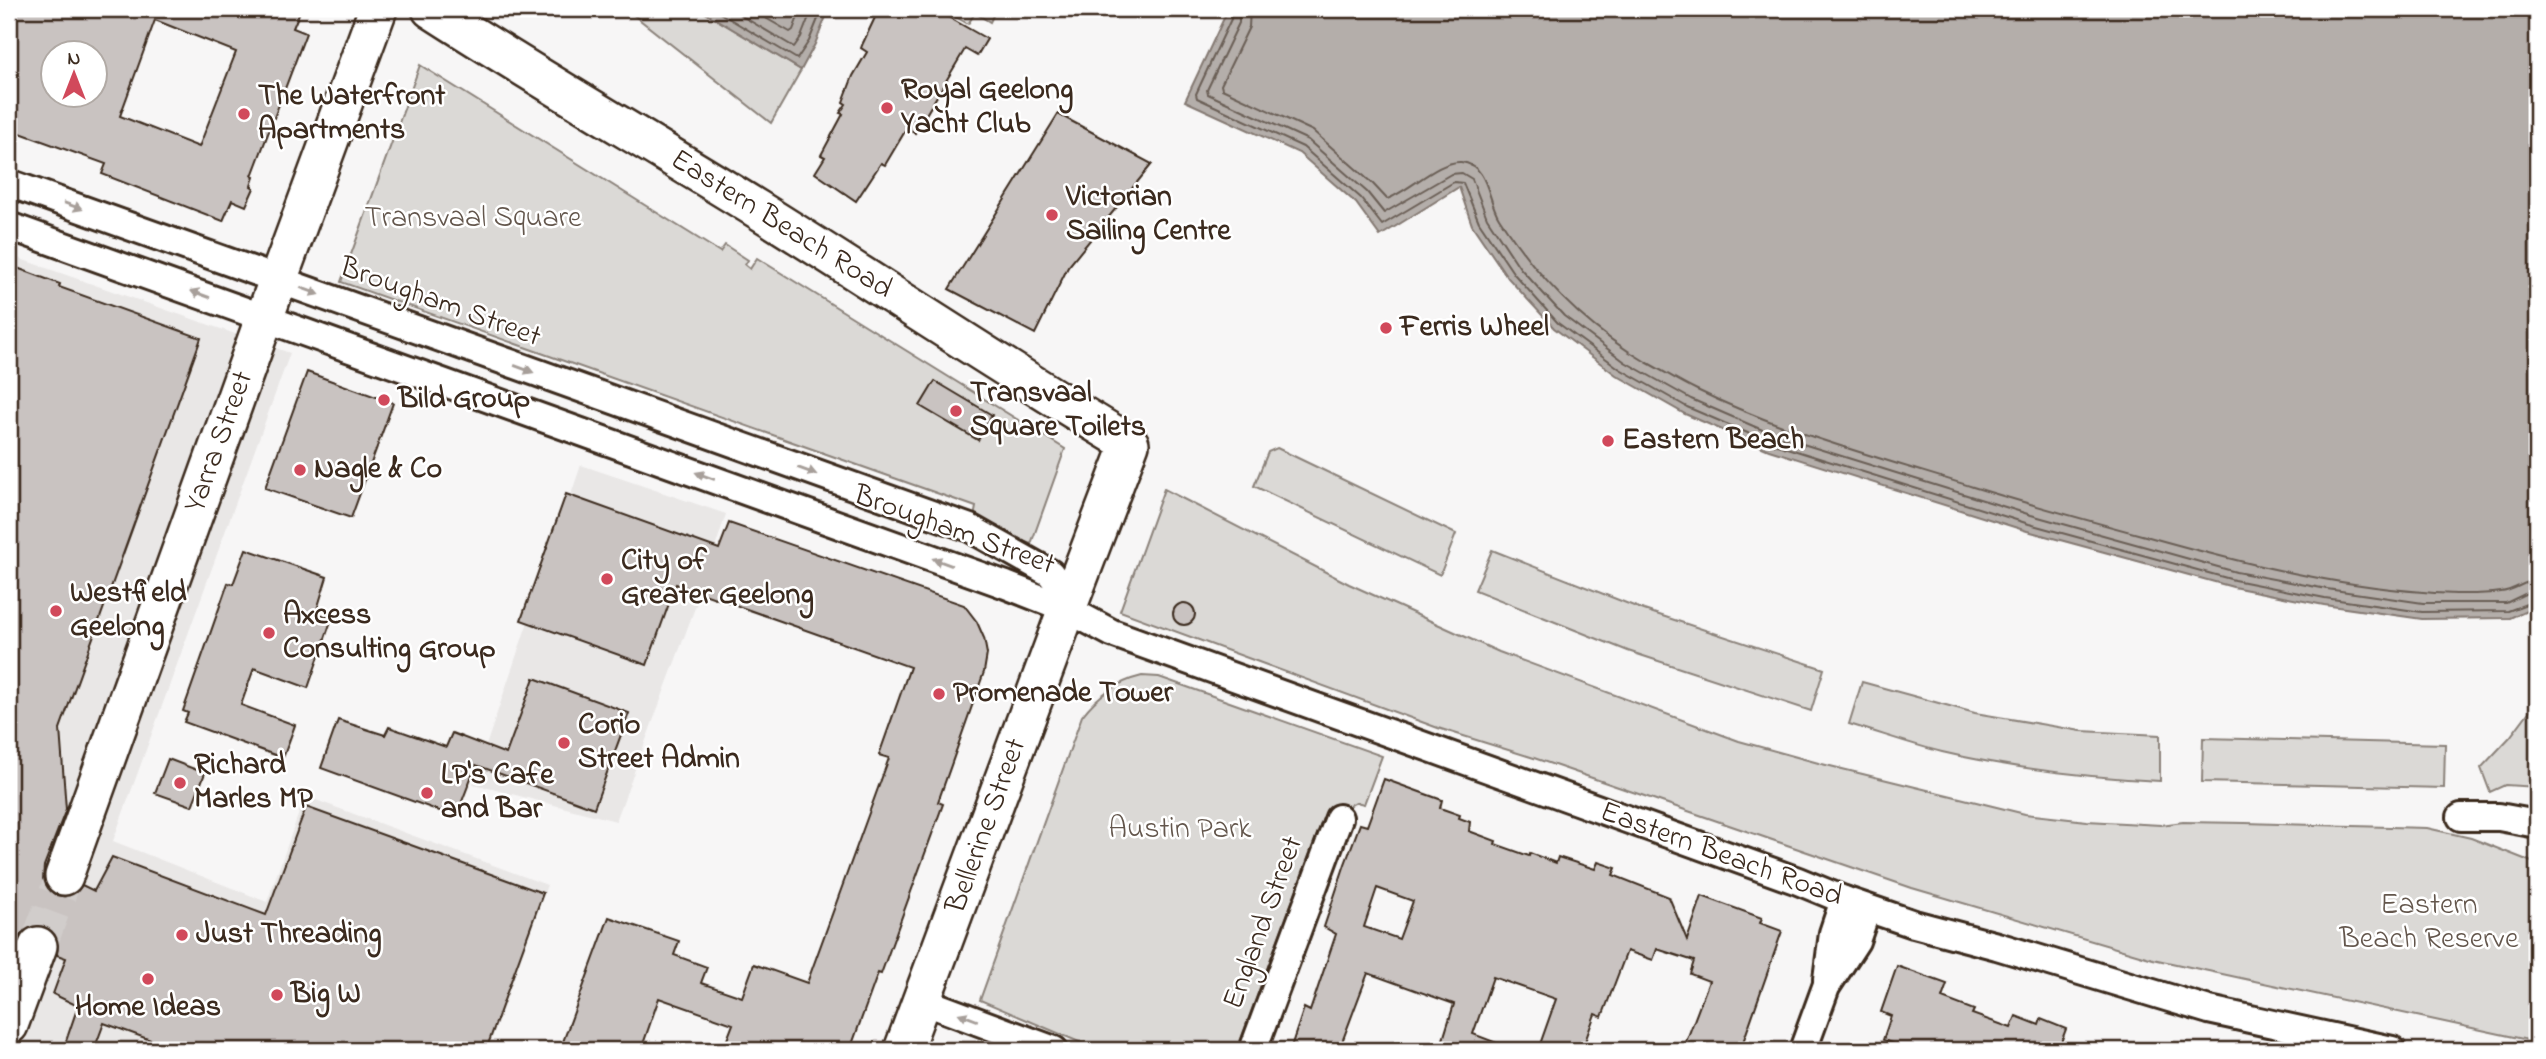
<svg xmlns="http://www.w3.org/2000/svg" width="2546" height="1059" viewBox="0 0 2546 1059" font-family="'Indie Flower',sans-serif">
  <style>
    .built { fill: #e9e7e6 }
    .green { fill: #dbd9d6; stroke: #8b827a; stroke-width: 2 }
    .water { fill: #b4aeaa; stroke: #847972; stroke-width: 2 }
    .lines { fill: none; stroke-linecap: round; stroke-linejoin: round }
    .shore { stroke: #6b5f56; stroke-width: 2 }
    .building { fill: #c9c3c1; stroke: #3b2a1e; stroke-width: 2; fill-rule: evenodd }
    .secondary-tunnel { stroke: #d1cdcb; stroke-width: 37; stroke-dasharray: 37 18; stroke-linecap: butt }
    .street-casing { stroke: #3b2a1e; stroke-width: 32 }
    .secondary-casing { stroke: #3b2a1e; stroke-width: 42 }
    .street { stroke: #fff; stroke-width: 26 }
    .secondary { stroke: #fff; stroke-width: 37 }
    .oneway { fill: #a79f9a }
    .poi-dot { fill: #d1495b; stroke: #fff; stroke-width: 2.5 }
    .labels { text-anchor: middle; dominant-baseline: central; stroke-width: 5; stroke-linejoin: round; paint-order: stroke }
    .poi-label { font-size: 30px; font-weight: bold; fill: #3b2a1e; stroke: #fff; text-anchor: start }
    .park-label { font-size: 30px; fill: #63564c; stroke: #fff }
    .street-label { font-size: 30px; fill: #3b2a1e; stroke: #fff }
  </style>
  <rect width="100%" height="100%" fill="#f7f6f6"/>
  <filter id="ink" filterUnits="userSpaceOnUse"><feTurbulence type="fractalNoise" baseFrequency=".0143" numOctaves="2"/><feDisplacementMap in="SourceGraphic" scale="14" xChannelSelector="R" yChannelSelector="G"/><feConvolveMatrix kernelMatrix="1 2 1 2 8 2 1 2 1" color-interpolation-filters="sRGB"/></filter>
  <g filter="url(#ink)">
    <g class="built">
      <polygon points="9,255 290,353 113,841 267,902 305,796 547,885 488,1050 9,1050"/>
      <polygon points="581,465 726,514 699,597 616,821 473,784"/>
    </g>
    <g class="green">
      <polygon points="626,9 699,9 801,70 771,123"/>
      <polygon points="942,9 996,9 990,22 975,13 968,24"/>
      <polygon points="420,65 720,252 725,245 748,260 745,265 750,269 757,258 1065,449 1031,544 973,523 976,507 341,282"/>
      <polygon points="1277,448 1456,534 1440,575 1254,486 1268,452"/>
      <polygon points="1164,489 1349,584 1499,652 1739,741 1822,764 2025,814 2087,821 2161,825 2183,822 2245,823 2427,828 2471,838 2537,864 2537,1042 2153,959 1912,888 1534,758 1438,728 1120,611"/>
      <polygon points="1492,550 1644,610 1824,669 1811,711 1628,651 1475,590"/>
      <path d="M 1142,676 L 1159,677 L 1382,756 L 1364,804 L 1356,802 C 1344,808 1342,814 1326,813 L 1324,816 L 1237,1050 L 1098,1050 L 980,1000 L 1082,716 C 1097,696 1117,682 1142,676 Z"/>
      <path d="M 1862,682 L 1975,713 L 2081,731 L 2160,735 L 2160,781 C 2086,777 2013,769 1942,752 C 1910,744 1880,733 1849,724 Z"/>
      <polygon points="2537,701 2537,787 2505,785 2490,792 2481,768 2510,737"/>
      <polygon points="2203,738 2445,744 2444,788 2202,782"/>
    </g>
    <g class="water">
      <polygon points="699,9 829,9 815,44 801,70"/>
      <polygon points="1216,9 2537,9 2537,605 2510,618 2422,619 2324,605 2233,587 2027,531 1769,450 1685,414 1616,375 1554,328 1508,278 1472,225 1459,187 1380,236 1356,203 1299,153 1185,101 1225,16"/>
    </g>
    <g class="lines">
      <g class="shore">
        <polyline points="713,9 797,59 809,41 822,9"/>
        <polyline points="730,9 794,47 801,37 812,9"/>
        <polyline points="750,9 790,32 793,30 801,9"/>
        <polyline points="1227,9 1231,13 1231,19 1196,94 1197,98 1303,147 1361,198 1382,225 1454,182 1463,183 1479,222 1514,274 1558,323 1620,369 1687,407 1771,443 2029,524 2234,580 2325,598 2422,612 2508,611 2537,600"/>
        <polyline points="1239,9 1239,23 1207,90 1208,94 1308,140 1367,192 1384,213 1451,174 1462,173 1472,179 1487,218 1520,268 1564,316 1625,362 1691,399 1774,435 2031,515 2236,572 2327,589 2423,603 2506,603 2529,592 2537,591"/>
        <path d="M 1250,9 L 1249,27 L 1221,85 L 1222,89 L 1313,131 L 1373,184 L 1387,199 C 1408,192 1439,160 1461,162 C 1489,165 1487,199 1499,218 C 1537,277 1585,327 1646,362 C 1663,371 1680,382 1697,390 C 1785,433 1881,458 1973,487 C 2031,505 2090,521 2149,537 C 2238,562 2330,585 2423,592 C 2446,594 2478,595 2501,592 C 2514,591 2524,581 2537,580"/>
      </g>
    </g>
    <g class="building">
      <path d="M 20,9 L 301,9 L 293,28 L 306,33 L 252,176 L 254,177 L 251,186 L 254,188 L 246,206 L 232,200 L 223,221 L 102,174 L 106,164 L 9,129 L 9,40 ZM 155,20 L 236,52 L 199,147 L 120,116 ZM 52,52 L 94,52 L 94,94 L 52,94 Z"/>
      <polygon points="879,9 934,9 987,39 977,56 965,49 915,133 907,128 885,165 881,163 856,201 815,173 825,157 821,155 843,114 840,113 846,104 843,102 853,76 867,52 861,48 863,43"/>
      <polygon points="1058,114 1152,164 1068,267 1035,334 949,289"/>
      <polygon points="9,265 60,284 59,287 201,338 60,729 66,809 44,866 43,879 48,889 56,895 67,897 77,892 82,885 94,891 112,857 266,915 306,807 543,893 486,1050 178,1050 104,1023 94,1050 63,1050 78,1006 53,994 66,958 57,955 58,942 54,932 45,926 34,926 25,930 19,937 9,932"/>
      <polygon points="307,372 393,403 351,518 265,488"/>
      <polygon points="935,381 992,415 978,440 920,406"/>
      <polygon points="566,494 719,549 729,523 964,605 977,622 984,638 987,654 984,672 938,802 943,804 881,974 878,973 850,1050 723,1050 733,1024 659,998 641,1050 560,1050 609,917 679,941 674,955 707,967 701,983 742,997 754,964 807,983 889,758 879,755 910,667 676,584 647,665 521,620"/>
      <polygon points="246,549 327,577 316,613 332,618 308,688 254,668 241,705 295,725 283,758 184,722 188,713 183,711 228,583 233,584"/>
      <circle cx="1184" cy="614" r="11"/>
      <polygon points="534,678 629,713 594,808 476,765 456,817 321,768 338,720 385,735 389,727 446,747 452,733 506,754"/>
      <polygon points="168,759 205,773 192,806 155,793"/>
      <path d="M 1384,779 L 1442,800 L 1440,808 L 1460,815 L 1459,818 L 1470,822 L 1469,831 L 1496,841 L 1495,844 L 1529,856 L 1530,853 L 1556,863 L 1558,857 L 1595,869 L 1598,862 L 1616,868 L 1613,875 L 1669,897 L 1687,940 L 1702,896 L 1762,918 L 1760,923 L 1782,931 L 1741,1048 L 1736,1047 L 1735,1050 L 1683,1050 L 1709,981 L 1690,974 L 1694,961 L 1657,949 L 1653,960 L 1627,951 L 1602,1017 L 1595,1014 L 1582,1050 L 1538,1050 L 1556,999 L 1493,977 L 1473,1034 L 1510,1048 L 1509,1050 L 1461,1050 L 1442,1043 L 1454,1004 L 1368,973 L 1339,1050 L 1290,1050 L 1304,1008 L 1310,1011 L 1336,934 L 1324,927 L 1345,864 L 1360,824 L 1367,826 ZM 1377,888 L 1413,901 L 1399,939 L 1364,927 Z"/>
      <polygon points="1897,966 1947,984 1942,998 1974,1010 1972,1014 2011,1028 2016,1016 2039,1025 2041,1019 2066,1029 2058,1050 1911,1050 1883,1040 1891,1016 1881,1012"/>
    </g>
    <g class="lines">
      <polyline class="secondary-tunnel" points="38,946 64,876"/>
      <defs>
        <g id="street">
          <polyline points="9,183 970,528 1050,573 1060,586 1067,609"/>
          <polyline points="9,226 1006,585 1067,609 1112,633 1798,881 1844,900 1914,924 1997,946 2209,1010 2392,1050"/>
          <polyline points="2461,817 2499,817 2537,824"/>
          <polyline points="1827,979 1833,933 1844,900"/>
          <polyline points="923,1001 1054,1050"/>
          <polyline points="1253,1050 1339,818"/>
          <polyline points="1803,1050 1826,987 1856,941 1867,909"/>
        </g>
        <g id="secondary">
          <path d="M 431,9 C 538,78 649,142 757,209 C 882,287 1004,369 1130,444 L 1067,609 L 903,1050"/>
          <polyline points="64,876 278,280 378,9"/>
          <polyline points="9,1025 38,946"/>
        </g>
      </defs>
      <use href="#street" class="street-casing"/>
      <use href="#secondary" class="secondary-casing"/>
      <use href="#street" class="street"/>
      <use href="#secondary" class="secondary"/>
    </g>
    <defs><path id="oneway-solid" d="M-6-.8H1V-3.2L6.5 0L1 3.2V.8H-6Z" transform="scale(1.75)"/></defs>
    <g class="oneway">
      <use href="#oneway-solid" transform="translate(73 206) rotate(20)"/>
      <use href="#oneway-solid" transform="translate(310 291) rotate(20)"/>
      <use href="#oneway-solid" transform="translate(200 294) rotate(-160)"/>
      <use href="#oneway-solid" transform="translate(524 369) rotate(20)"/>
      <use href="#oneway-solid" transform="translate(807 471) rotate(20)"/>
      <use href="#oneway-solid" transform="translate(705 476) rotate(-160)"/>
      <use href="#oneway-solid" transform="translate(942 562) rotate(-160)"/>
      <use href="#oneway-solid" transform="translate(968 1017) rotate(-159)"/>
    </g>
  </g>
  <g class="poi-dot">
    <circle cx="887" cy="108" r="7"/>
    <circle cx="244" cy="114" r="7"/>
    <circle cx="1052" cy="215" r="7"/>
    <circle cx="1386" cy="328" r="7"/>
    <circle cx="384" cy="400" r="7"/>
    <circle cx="956" cy="411" r="7"/>
    <circle cx="1608" cy="441" r="7"/>
    <circle cx="300" cy="470" r="7"/>
    <circle cx="607" cy="579" r="7"/>
    <circle cx="56" cy="611" r="7"/>
    <circle cx="269" cy="633" r="7"/>
    <circle cx="939" cy="694" r="7"/>
    <circle cx="564" cy="743" r="7"/>
    <circle cx="180" cy="783" r="7"/>
    <circle cx="427" cy="793" r="7"/>
    <circle cx="182" cy="935" r="7"/>
    <circle cx="148" cy="979" r="7"/>
    <circle cx="277" cy="995" r="7"/>
  </g>
  <g class="labels">
    <g class="poi-label">
      <text x="901" y="91">Royal Geelong<tspan x="901" dy="34">Yacht Club</tspan></text>
      <text x="258" y="97">The Waterfront<tspan x="258" dy="34">Apartments</tspan></text>
      <text x="1066" y="198">Victorian<tspan x="1066" dy="34">Sailing Centre</tspan></text>
      <text x="1400" y="328">Ferris Wheel</text>
      <text x="970" y="394">Transvaal<tspan x="970" dy="34">Square Toilets</tspan></text>
      <text x="398" y="400">Bild Group</text>
      <text x="1622" y="441">Eastern Beach</text>
      <text x="314" y="470">Nagle &amp; Co</text>
      <text x="621" y="562">City of<tspan x="621" dy="34">Greater Geelong</tspan></text>
      <text x="70" y="594">Westfield<tspan x="70" dy="34">Geelong</tspan></text>
      <text x="283" y="616">Axcess<tspan x="283" dy="34">Consulting Group</tspan></text>
      <text x="953" y="694">Promenade Tower</text>
      <text x="578" y="726">Corio<tspan x="578" dy="34">Street Admin</tspan></text>
      <text x="194" y="766">Richard<tspan x="194" dy="34">Marles MP</tspan></text>
      <text x="441" y="776">LP's Cafe<tspan x="441" dy="34">and Bar</tspan></text>
      <text x="196" y="935">Just Threading</text>
      <text x="291" y="995">Big W</text>
      <text x="148" y="1008" text-anchor="middle">Home Ideas</text>
    </g>
    <g class="park-label">
      <text x="473" y="219">Transvaal Square</text>
      <text x="1180" y="830">Austin Park</text>
      <text x="2429" y="906">Eastern<tspan x="2429" dy="34">Beach Reserve</tspan></text>
    </g>
    <g class="street-label">
      <text transform="translate(781 225) rotate(32)">Eastern Beach Road</text>
      <text transform="translate(440 303) rotate(20)">Brougham Street</text>
      <text transform="translate(220 442) rotate(-70)">Yarra Street</text>
      <text transform="translate(954 531) rotate(20)">Brougham Street</text>
      <text transform="translate(987 826) rotate(-70)">Bellerine Street</text>
      <text transform="translate(1721 855) rotate(20)">Eastern Beach Road</text>
      <text transform="translate(1264 923) rotate(-70)">England Street</text>
    </g>
  </g>
  <rect width="2546" height="1059" fill="none" stroke="#fff" stroke-width="35"/>
  <rect x="18" y="18" width="2511" height="1024" fill="none" stroke="#3b2a1e" stroke-width="2.5" filter="url(#ink)"/>
  <g transform="translate(74 74)"><circle r="33" fill="#ffffff" stroke="#b1aaa5" stroke-width="2"/>
  <path d="M0-5L12 26L0 18L-12 26Z" fill="#d1495b"/>
  <text y="-10" font-size="19" font-weight="bold" text-anchor="middle" fill="#3b2a1e">N</text>
  </g>
</svg>
